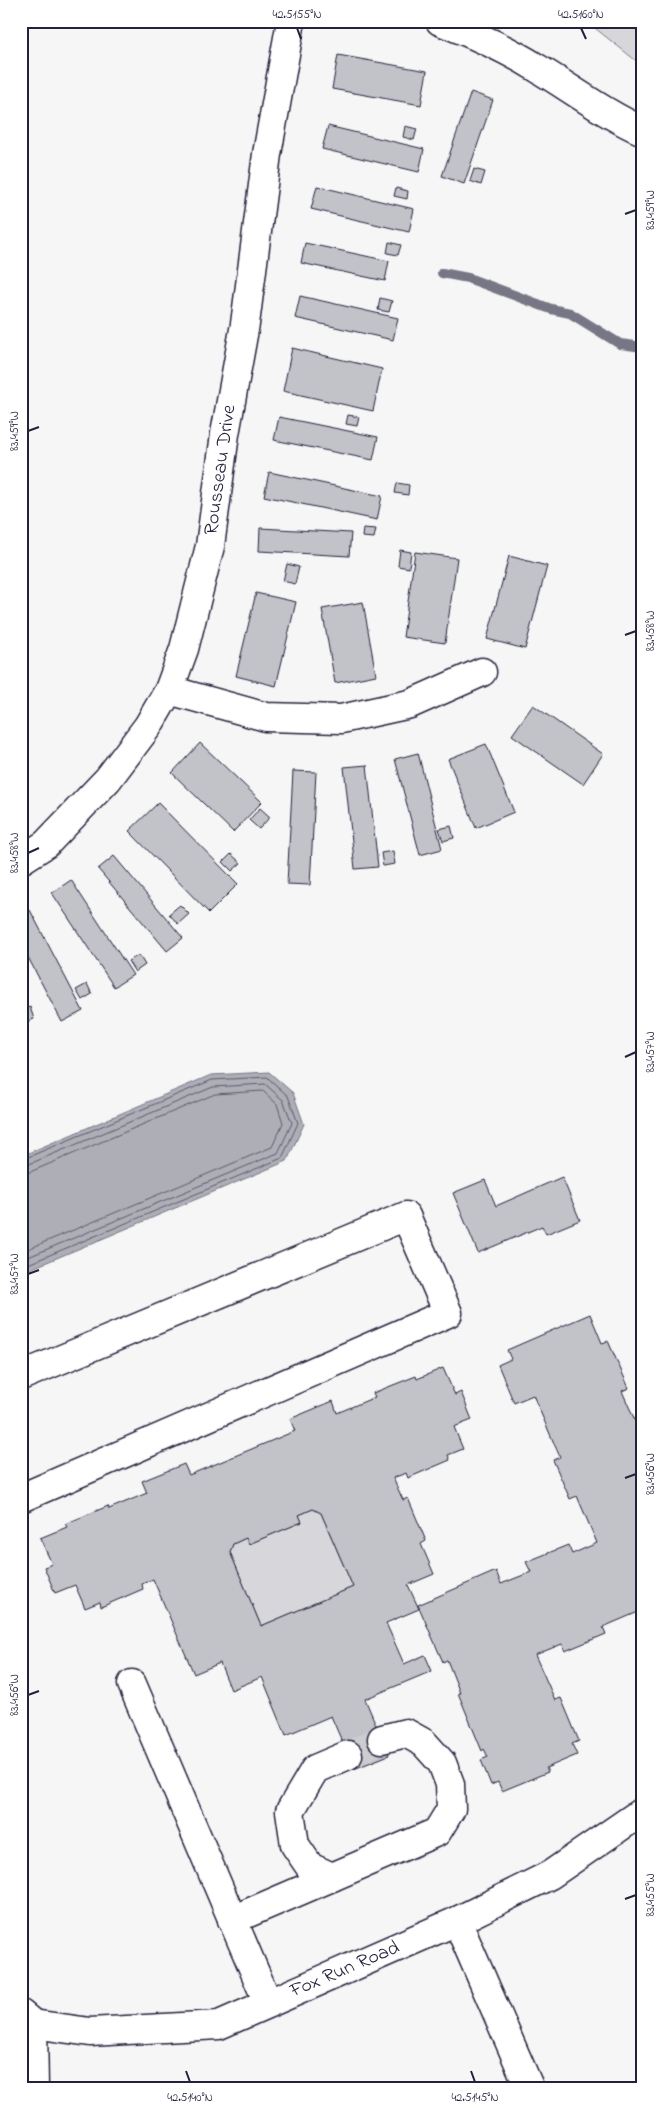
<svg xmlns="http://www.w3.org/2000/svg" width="664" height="2110" viewBox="0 0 664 2110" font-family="'Indie Flower',sans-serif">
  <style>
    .green { fill: #d7d7db; stroke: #7c7c8b }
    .water { fill: #aeaeb7; stroke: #767685 }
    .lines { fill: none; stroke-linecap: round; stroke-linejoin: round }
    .shore { stroke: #5a5a6d; stroke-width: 1 }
    .stream { stroke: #767685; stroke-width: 10 }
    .building { fill: #c2c2c9; stroke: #22223b; fill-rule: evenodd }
    .minor-tunnel { stroke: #ccccd1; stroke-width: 28; stroke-dasharray: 28 14; stroke-linecap: butt }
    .minor-casing { stroke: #22223b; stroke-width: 31 }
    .minor { stroke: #fff; stroke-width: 28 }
    .ticks { fill: none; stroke: #22223b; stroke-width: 2 }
    .labels { text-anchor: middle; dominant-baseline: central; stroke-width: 4.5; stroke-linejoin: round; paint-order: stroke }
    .street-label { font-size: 20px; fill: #22223b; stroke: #fff }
    .neatline { fill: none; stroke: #22223b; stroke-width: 2 }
    .ticks-label { font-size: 12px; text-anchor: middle; fill: #22223b }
  </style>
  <rect width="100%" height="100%" fill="#f6f6f7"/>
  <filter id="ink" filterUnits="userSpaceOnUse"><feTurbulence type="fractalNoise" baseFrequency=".02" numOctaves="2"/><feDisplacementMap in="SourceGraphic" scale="10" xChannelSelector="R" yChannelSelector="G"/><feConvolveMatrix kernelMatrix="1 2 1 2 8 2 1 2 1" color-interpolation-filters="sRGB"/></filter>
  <g filter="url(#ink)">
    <g class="green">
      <polygon points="586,21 643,21 643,59 639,63"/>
      <polygon points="313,1509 321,1513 353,1587 261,1626 230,1552 233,1544 246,1538 249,1544 302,1522 299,1515"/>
    </g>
    <polygon class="water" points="269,1072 293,1093 304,1124 287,1161 21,1273 21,1156 211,1075"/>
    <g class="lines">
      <g class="shore">
        <polyline points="21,1160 212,1080 267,1077 288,1096 298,1123 282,1158 21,1267"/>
        <polyline points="21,1166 27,1165 213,1087 265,1084 283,1100 292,1123 278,1153 21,1260"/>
        <polyline points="21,1174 30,1172 215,1094 263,1091 277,1104 283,1123 272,1147 21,1252"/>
      </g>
      <polyline class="stream" points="442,273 468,278 551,309 570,313 620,344 643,347"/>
    </g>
    <g class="building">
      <polygon points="338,55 427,71 421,105 332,89"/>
      <polygon points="471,92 493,100 464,184 442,176"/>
      <polygon points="328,126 424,149 419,172 322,149"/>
      <polygon points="405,126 417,129 414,140 403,137"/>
      <polygon points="474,169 485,172 481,185 470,181"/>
      <polygon points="317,186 414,209 409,232 311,209"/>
      <polygon points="396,188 408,191 407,199 394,196"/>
      <polygon points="389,242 401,245 398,255 387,253"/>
      <polygon points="305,243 389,261 385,281 301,263"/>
      <polygon points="300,296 398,318 393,340 295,318"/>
      <polygon points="380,298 392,301 389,312 378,310"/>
      <polygon points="292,348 382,369 373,411 283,391"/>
      <polygon points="348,415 359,417 357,426 346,424"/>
      <polygon points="279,417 378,437 373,460 274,440"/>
      <polygon points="269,472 382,496 377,520 264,496"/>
      <polygon points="397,483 409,485 408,495 395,493"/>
      <polygon points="260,528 351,533 349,556 259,551"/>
      <polygon points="363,528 376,529 374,538 362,537"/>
      <polygon points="400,550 411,552 409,568 398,566"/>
      <polygon points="415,552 457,558 445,643 403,637"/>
      <polygon points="509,556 547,566 525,649 487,639"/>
      <polygon points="287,564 299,567 295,584 283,581"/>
      <polygon points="256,593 296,602 276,686 236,676"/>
      <polygon points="363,602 376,675 335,683 322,609"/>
      <polygon points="533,705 603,754 583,784 512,735"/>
      <polygon points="200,743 262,802 233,832 172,773"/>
      <polygon points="486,744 514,812 476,828 448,759"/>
      <polygon points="418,753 442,849 420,855 395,759"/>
      <polygon points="367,765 378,867 355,869 344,767"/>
      <polygon points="293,771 316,772 310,885 287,884"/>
      <polygon points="158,803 238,884 209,913 129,831"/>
      <polygon points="260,808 270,817 259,829 249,820"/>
      <polygon points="451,826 454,838 443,841 439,829"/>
      <polygon points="393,851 395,864 383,866 381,853"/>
      <polygon points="231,854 241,863 232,871 223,862"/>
      <polygon points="114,856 183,938 167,951 98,869"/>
      <polygon points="71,880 133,975 114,987 52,893"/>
      <polygon points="180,905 189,914 178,924 169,914"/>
      <polygon points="30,910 83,1011 62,1022 21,944 21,915"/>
      <polygon points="139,955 145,965 135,972 128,961"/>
      <polygon points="87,984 92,994 82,1000 76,990"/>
      <polygon points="30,1007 34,1019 23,1023 21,1010"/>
      <polygon points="562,1177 580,1220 546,1234 542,1226 478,1253 453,1193 485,1180 496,1206"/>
      <polygon points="590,1314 602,1343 608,1341 629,1388 622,1391 637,1425 643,1423 643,1610 603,1627 606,1634 565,1651 562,1644 535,1655 555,1700 561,1698 579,1741 572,1744 577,1755 546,1768 548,1772 502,1791 498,1782 491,1785 481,1760 488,1757 484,1749 482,1751 458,1693 460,1693 447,1660 443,1662 418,1605 496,1571 501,1584 531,1572 526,1562 568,1545 572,1554 597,1543 577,1496 570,1499 553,1460 560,1457 533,1395 514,1403 498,1365 511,1359 507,1350"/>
      <path d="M 443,1368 L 455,1395 L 461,1392 L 472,1420 L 454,1427 L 463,1449 L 448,1455 L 450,1460 L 408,1478 L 406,1473 L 393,1478 L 403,1500 L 408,1498 L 426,1541 L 421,1544 L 434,1574 L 408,1585 L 419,1609 L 386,1623 L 404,1664 L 425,1655 L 432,1671 L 365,1699 L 389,1755 L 354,1769 L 331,1716 L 286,1735 L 262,1677 L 231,1690 L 220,1663 L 194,1674 L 153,1579 L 142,1584 L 143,1589 L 101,1607 L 100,1602 L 85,1608 L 75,1585 L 55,1593 L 44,1567 L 52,1564 L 40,1538 L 67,1527 L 65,1524 L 108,1506 L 109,1509 L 147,1493 L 142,1481 L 184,1464 L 189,1475 L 295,1431 L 290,1419 L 333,1401 L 337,1413 L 375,1397 L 373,1393 L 416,1376 L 417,1379 ZM 313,1509 L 321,1513 L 353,1587 L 261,1626 L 230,1552 L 233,1544 L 246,1538 L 249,1544 L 302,1522 L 299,1515 Z"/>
    </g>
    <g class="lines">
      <polyline class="minor-tunnel" points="348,1755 382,1739"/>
      <defs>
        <g id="minor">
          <path d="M 440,21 C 473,34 507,49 537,68 C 572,89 605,114 643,131"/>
          <polyline points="169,690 266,717 341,719 410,704 482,672"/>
          <polyline points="21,860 46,844 108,779 148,726 169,690 184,649 210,546 225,434 245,324 267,154 291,21"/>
          <polyline points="21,1376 406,1216 448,1313 21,1498"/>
          <polyline points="132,1684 268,2003"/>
          <polyline points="332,1877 310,1867 295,1845 290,1811 315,1769 348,1755"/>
          <polyline points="232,1920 437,1832 451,1809 450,1784 442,1763 424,1743 406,1733 382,1739"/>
          <polyline points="457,1921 530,2089"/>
          <polyline points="21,2014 33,2024 90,2032 219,2025 457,1921 550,1875 643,1811"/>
          <polyline points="33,2024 34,2089"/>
        </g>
      </defs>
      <use href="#minor" class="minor-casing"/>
      <use href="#minor" class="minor"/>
    </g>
  </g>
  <path class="ticks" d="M 297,28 L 301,39M 581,28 L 586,39M 625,214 L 636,210M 28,431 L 39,427M 625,635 L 636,631M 28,853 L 39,848M 625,1057 L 636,1052M 28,1274 L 39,1270M 625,1478 L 636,1474M 28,1695 L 39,1691M 625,1899 L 636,1895M 186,2071 L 190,2082M 471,2071 L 475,2082"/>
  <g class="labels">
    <g class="street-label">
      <text transform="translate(221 470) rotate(-82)">Rousseau Drive</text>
      <text transform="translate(345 1970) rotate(-23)">Fox Run Road</text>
    </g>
  </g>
  <rect width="664" height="2110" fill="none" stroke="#fff" stroke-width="55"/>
  <rect x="28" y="28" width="608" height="2054" class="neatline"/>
  <g class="ticks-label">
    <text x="297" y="18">42.5155°N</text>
    <text x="581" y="18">42.5160°N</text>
    <text transform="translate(650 210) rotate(-90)" y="4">83.459°W</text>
    <text transform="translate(14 431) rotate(-90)" y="4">83.459°W</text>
    <text transform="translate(650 631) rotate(-90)" y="4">83.458°W</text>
    <text transform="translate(14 853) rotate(-90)" y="4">83.458°W</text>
    <text transform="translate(650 1052) rotate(-90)" y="4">83.457°W</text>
    <text transform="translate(14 1274) rotate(-90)" y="4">83.457°W</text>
    <text transform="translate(650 1474) rotate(-90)" y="4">83.456°W</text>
    <text transform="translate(14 1695) rotate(-90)" y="4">83.456°W</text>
    <text transform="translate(650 1895) rotate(-90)" y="4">83.455°W</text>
    <text x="190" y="2101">42.5140°N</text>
    <text x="475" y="2101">42.5145°N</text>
  </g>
</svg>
